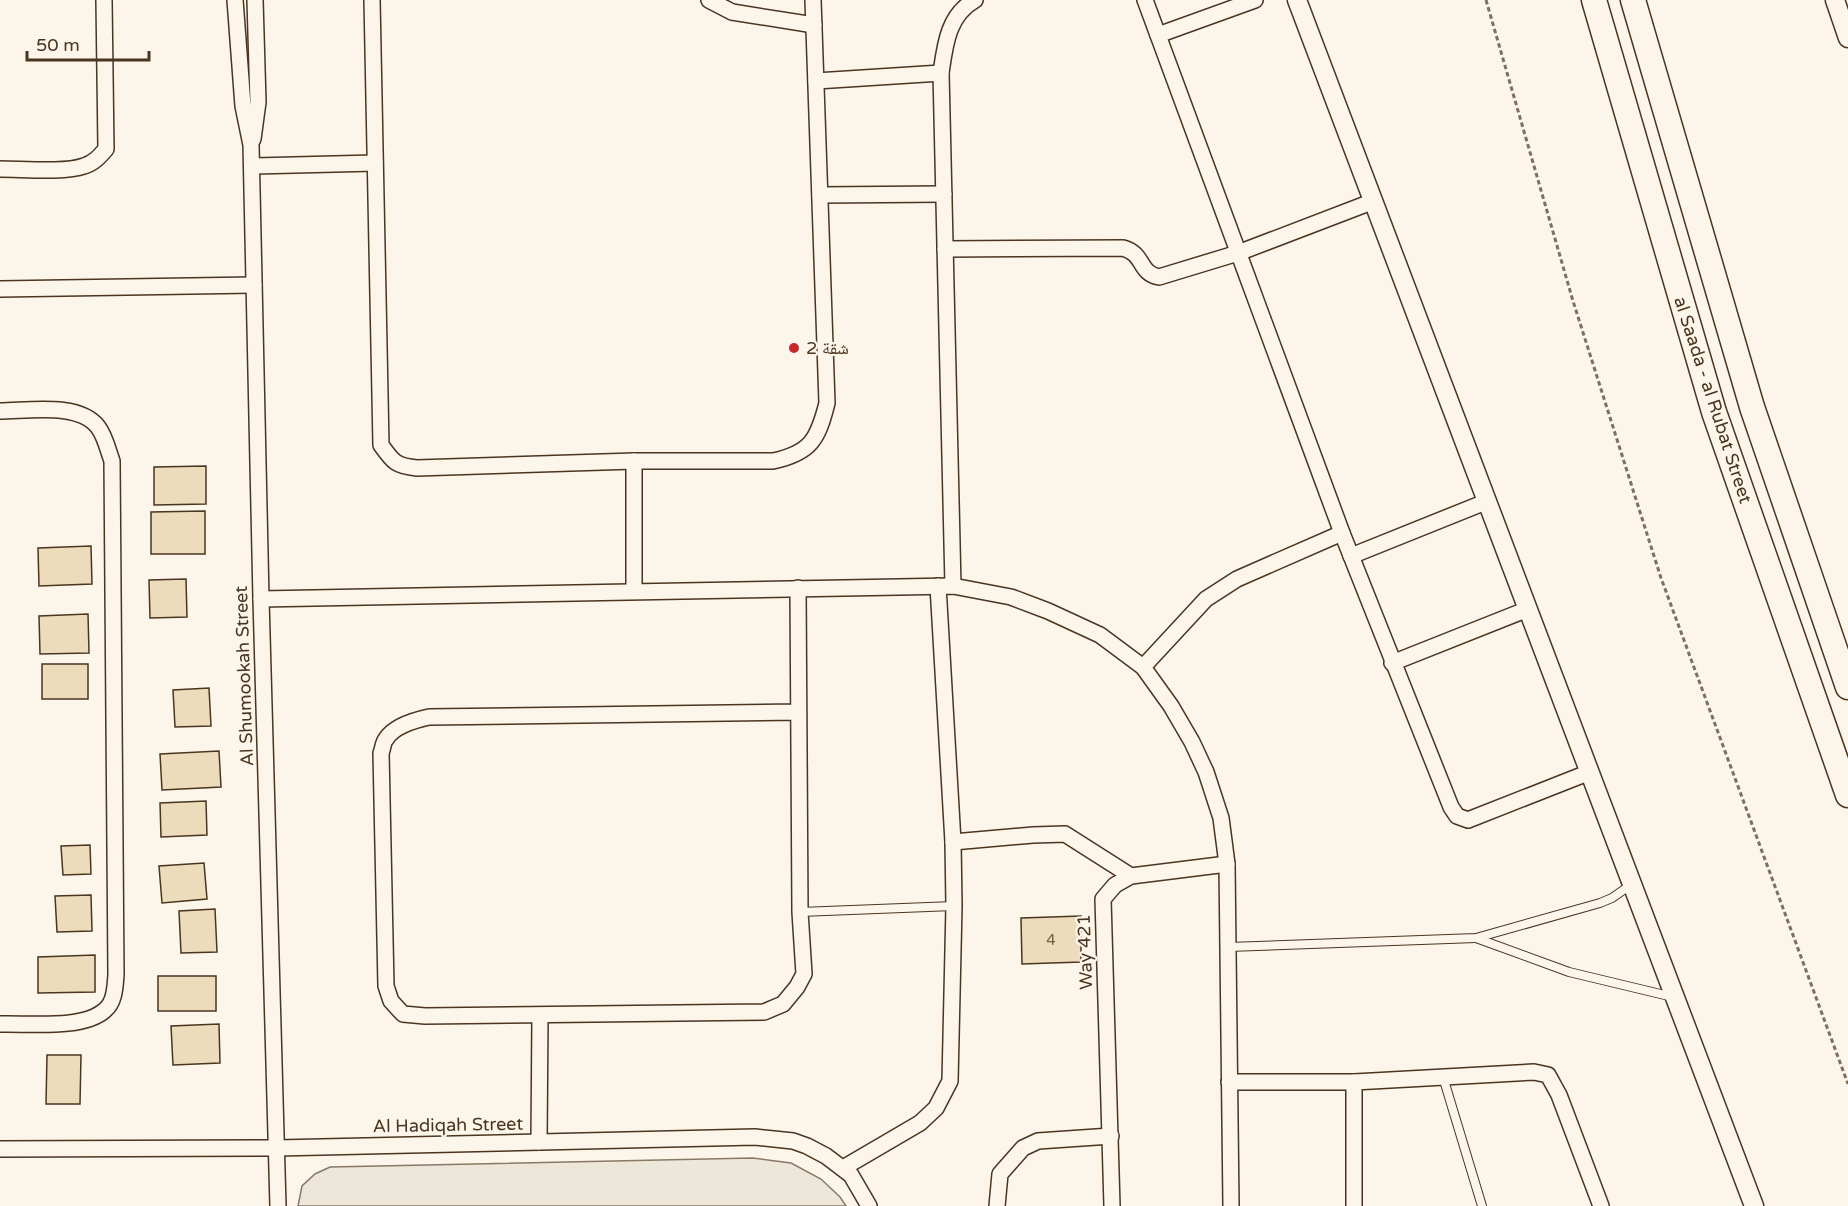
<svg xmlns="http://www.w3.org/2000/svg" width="1848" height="1206" viewBox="0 0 1848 1206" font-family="'Varela Round','Noto Naskh Arabic',sans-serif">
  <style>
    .parking { fill: #ede7d9; stroke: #887966; stroke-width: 1.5 }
    .building { fill: #ecdcbc; stroke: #4a3520; stroke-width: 1.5 }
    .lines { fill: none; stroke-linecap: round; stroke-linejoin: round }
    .service-casing { stroke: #4a3520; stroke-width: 10 }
    .minor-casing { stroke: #4a3520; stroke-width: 18 }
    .tertiary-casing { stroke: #4a3520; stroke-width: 21 }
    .trunk-casing { stroke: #4a3520; stroke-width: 27 }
    .path { stroke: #7f6f5c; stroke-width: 3; stroke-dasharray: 4.5 3; stroke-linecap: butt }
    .service { stroke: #fbf6e9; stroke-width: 8 }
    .minor { stroke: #fbf6e9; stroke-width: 15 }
    .tertiary { stroke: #fbf6e9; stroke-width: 18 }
    .trunk { stroke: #fbf6e9; stroke-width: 24 }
    .poi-dot { fill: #c62828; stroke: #fbf6e9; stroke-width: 2 }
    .labels { text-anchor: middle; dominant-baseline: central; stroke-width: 4.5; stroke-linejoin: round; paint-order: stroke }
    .number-label { font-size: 15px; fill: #725f47 }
    .poi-label { font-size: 18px; fill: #4a3520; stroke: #fbf6e9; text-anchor: start }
    .street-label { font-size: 18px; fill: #4a3520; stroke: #fbf6e9 }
  </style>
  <rect width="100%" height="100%" fill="#fbf6e9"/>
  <polygon class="parking" points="753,1158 791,1163 821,1179 840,1197 846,1206 298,1206 302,1186 315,1174 330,1167"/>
  <g class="building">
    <polygon points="206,466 206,504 154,505 154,467"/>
    <polygon points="205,511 205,554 151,554 151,512"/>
    <polygon points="91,546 92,584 39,586 38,548"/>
    <polygon points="186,579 187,617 150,618 149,580"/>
    <polygon points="88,614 89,653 40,654 39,616"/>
    <rect x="42" y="664" width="46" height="35"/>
    <polygon points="209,688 211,726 175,727 173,690"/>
    <polygon points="219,751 221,787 162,790 160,754"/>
    <polygon points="206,801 207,835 161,837 160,803"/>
    <polygon points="90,845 91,874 63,875 61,846"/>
    <polygon points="204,863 207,899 162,903 159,866"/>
    <polygon points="91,895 92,931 57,932 55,896"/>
    <polygon points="215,909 217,952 181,953 179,911"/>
    <polygon points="1081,916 1081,962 1022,964 1021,918"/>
    <polygon points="95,955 95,992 38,993 38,957"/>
    <rect x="158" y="976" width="58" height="35"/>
    <polygon points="219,1024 220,1063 173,1065 171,1026"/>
    <polygon points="47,1055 81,1055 80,1104 46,1104"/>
  </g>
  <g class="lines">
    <defs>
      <g id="service">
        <polyline points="800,912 954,906"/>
        <polyline points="1476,938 1569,972 1673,997"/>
        <polyline points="1228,947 1476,938 1600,903 1612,898 1632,884"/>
        <polyline points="1443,1077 1482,1206"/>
      </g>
      <g id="minor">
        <polyline points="235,0 243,106 251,145 261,599 278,1206"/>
        <path d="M 372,0 L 381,445 C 393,462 396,466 417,468 L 634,461 L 773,461 C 811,453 818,439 827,403 L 813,0"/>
        <polyline points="709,0 732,12 814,25"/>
        <polyline points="1145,0 1342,533 1451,807 1457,816 1468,820 1590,772"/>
        <polyline points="1158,35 1255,0"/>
        <polyline points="816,81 941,73"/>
        <polyline points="253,139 258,102 255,0"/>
        <polyline points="252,166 375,163"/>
        <path d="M 0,169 C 23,169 64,173 84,166 C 94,163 100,156 106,149 L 104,0"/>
        <polyline points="820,195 944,194"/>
        <path d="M 945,249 L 1123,248 C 1145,254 1138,273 1159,277 L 1238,253 L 1374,201"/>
        <polyline points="0,289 254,285"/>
        <path d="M 0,411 C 28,411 79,402 98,427 C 105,436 108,450 112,461 L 116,975 C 115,986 115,1002 105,1010 C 83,1030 29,1023 0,1024"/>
        <polyline points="634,461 634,591"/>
        <polyline points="1351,556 1488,501"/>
        <path d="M 953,586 L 941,73 C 945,45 948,15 975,0"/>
        <polyline points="261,599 953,586 1011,597 1048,611 1100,635 1143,667 1171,706 1192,742 1206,772 1221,818 1227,864 1231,1206"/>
        <polyline points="1392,663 1528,609"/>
        <polyline points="1143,667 1206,599 1237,579 1342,533"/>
        <path d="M 797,712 L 429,717 C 415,720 394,726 386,739 C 383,742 383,749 381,753 L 386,986 L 391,1001 L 403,1014 L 425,1016 L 764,1012 L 783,1004 L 797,987 L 804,974 L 800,912 L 798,588"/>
        <polyline points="953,842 1033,835 1065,834 1131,876"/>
        <polyline points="1229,1082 1354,1082 1534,1072 1548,1075 1559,1095 1601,1206"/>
        <polyline points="1354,1082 1354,1206"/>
        <polyline points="539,1142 540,1016"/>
        <polyline points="0,1149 277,1148 755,1137 793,1141 807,1146 826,1156 851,1175 869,1206"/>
        <polyline points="843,1168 920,1123 936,1108 950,1081 954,906 953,842 938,586"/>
        <polyline points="997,1206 1000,1174 1023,1148 1038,1141 1111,1136"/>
        <polyline points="1112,1206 1103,899 1115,885 1131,876 1227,864"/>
      </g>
      <g id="tertiary">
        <polyline points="1297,0 1754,1206"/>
        <polyline points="1835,0 1848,38"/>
      </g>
      <g id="trunk">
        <polyline points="1594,0 1714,412 1848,795"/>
        <polyline points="1633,0 1752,407 1848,687"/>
      </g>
    </defs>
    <use href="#service" class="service-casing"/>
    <use href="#minor" class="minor-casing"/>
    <use href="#tertiary" class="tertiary-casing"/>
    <use href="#trunk" class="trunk-casing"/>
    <polyline class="path" points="1486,0 1573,301 1661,578 1848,1084"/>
    <use href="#service" class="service"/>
    <use href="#minor" class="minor"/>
    <use href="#tertiary" class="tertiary"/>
    <use href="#trunk" class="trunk"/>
  </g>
  <circle class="poi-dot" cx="794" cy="348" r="6"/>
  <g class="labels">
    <g class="number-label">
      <text x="1051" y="940">4</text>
    </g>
    <g class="poi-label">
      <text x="806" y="348">شقة 2</text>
    </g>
    <g class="street-label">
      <text transform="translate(1713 400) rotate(72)">al Saada - al Rubat Street</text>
      <text transform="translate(244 676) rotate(-92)">Al Shumookah Street</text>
      <text transform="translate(1085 952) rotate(-92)">Way 421</text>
      <text transform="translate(448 1125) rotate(-1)">Al Hadiqah Street</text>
    </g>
  </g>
  <path d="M27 51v9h122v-9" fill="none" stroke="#4a3520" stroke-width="3"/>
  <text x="36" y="51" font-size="18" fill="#4a3520" stroke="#fbf6e9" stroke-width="4.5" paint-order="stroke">50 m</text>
</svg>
